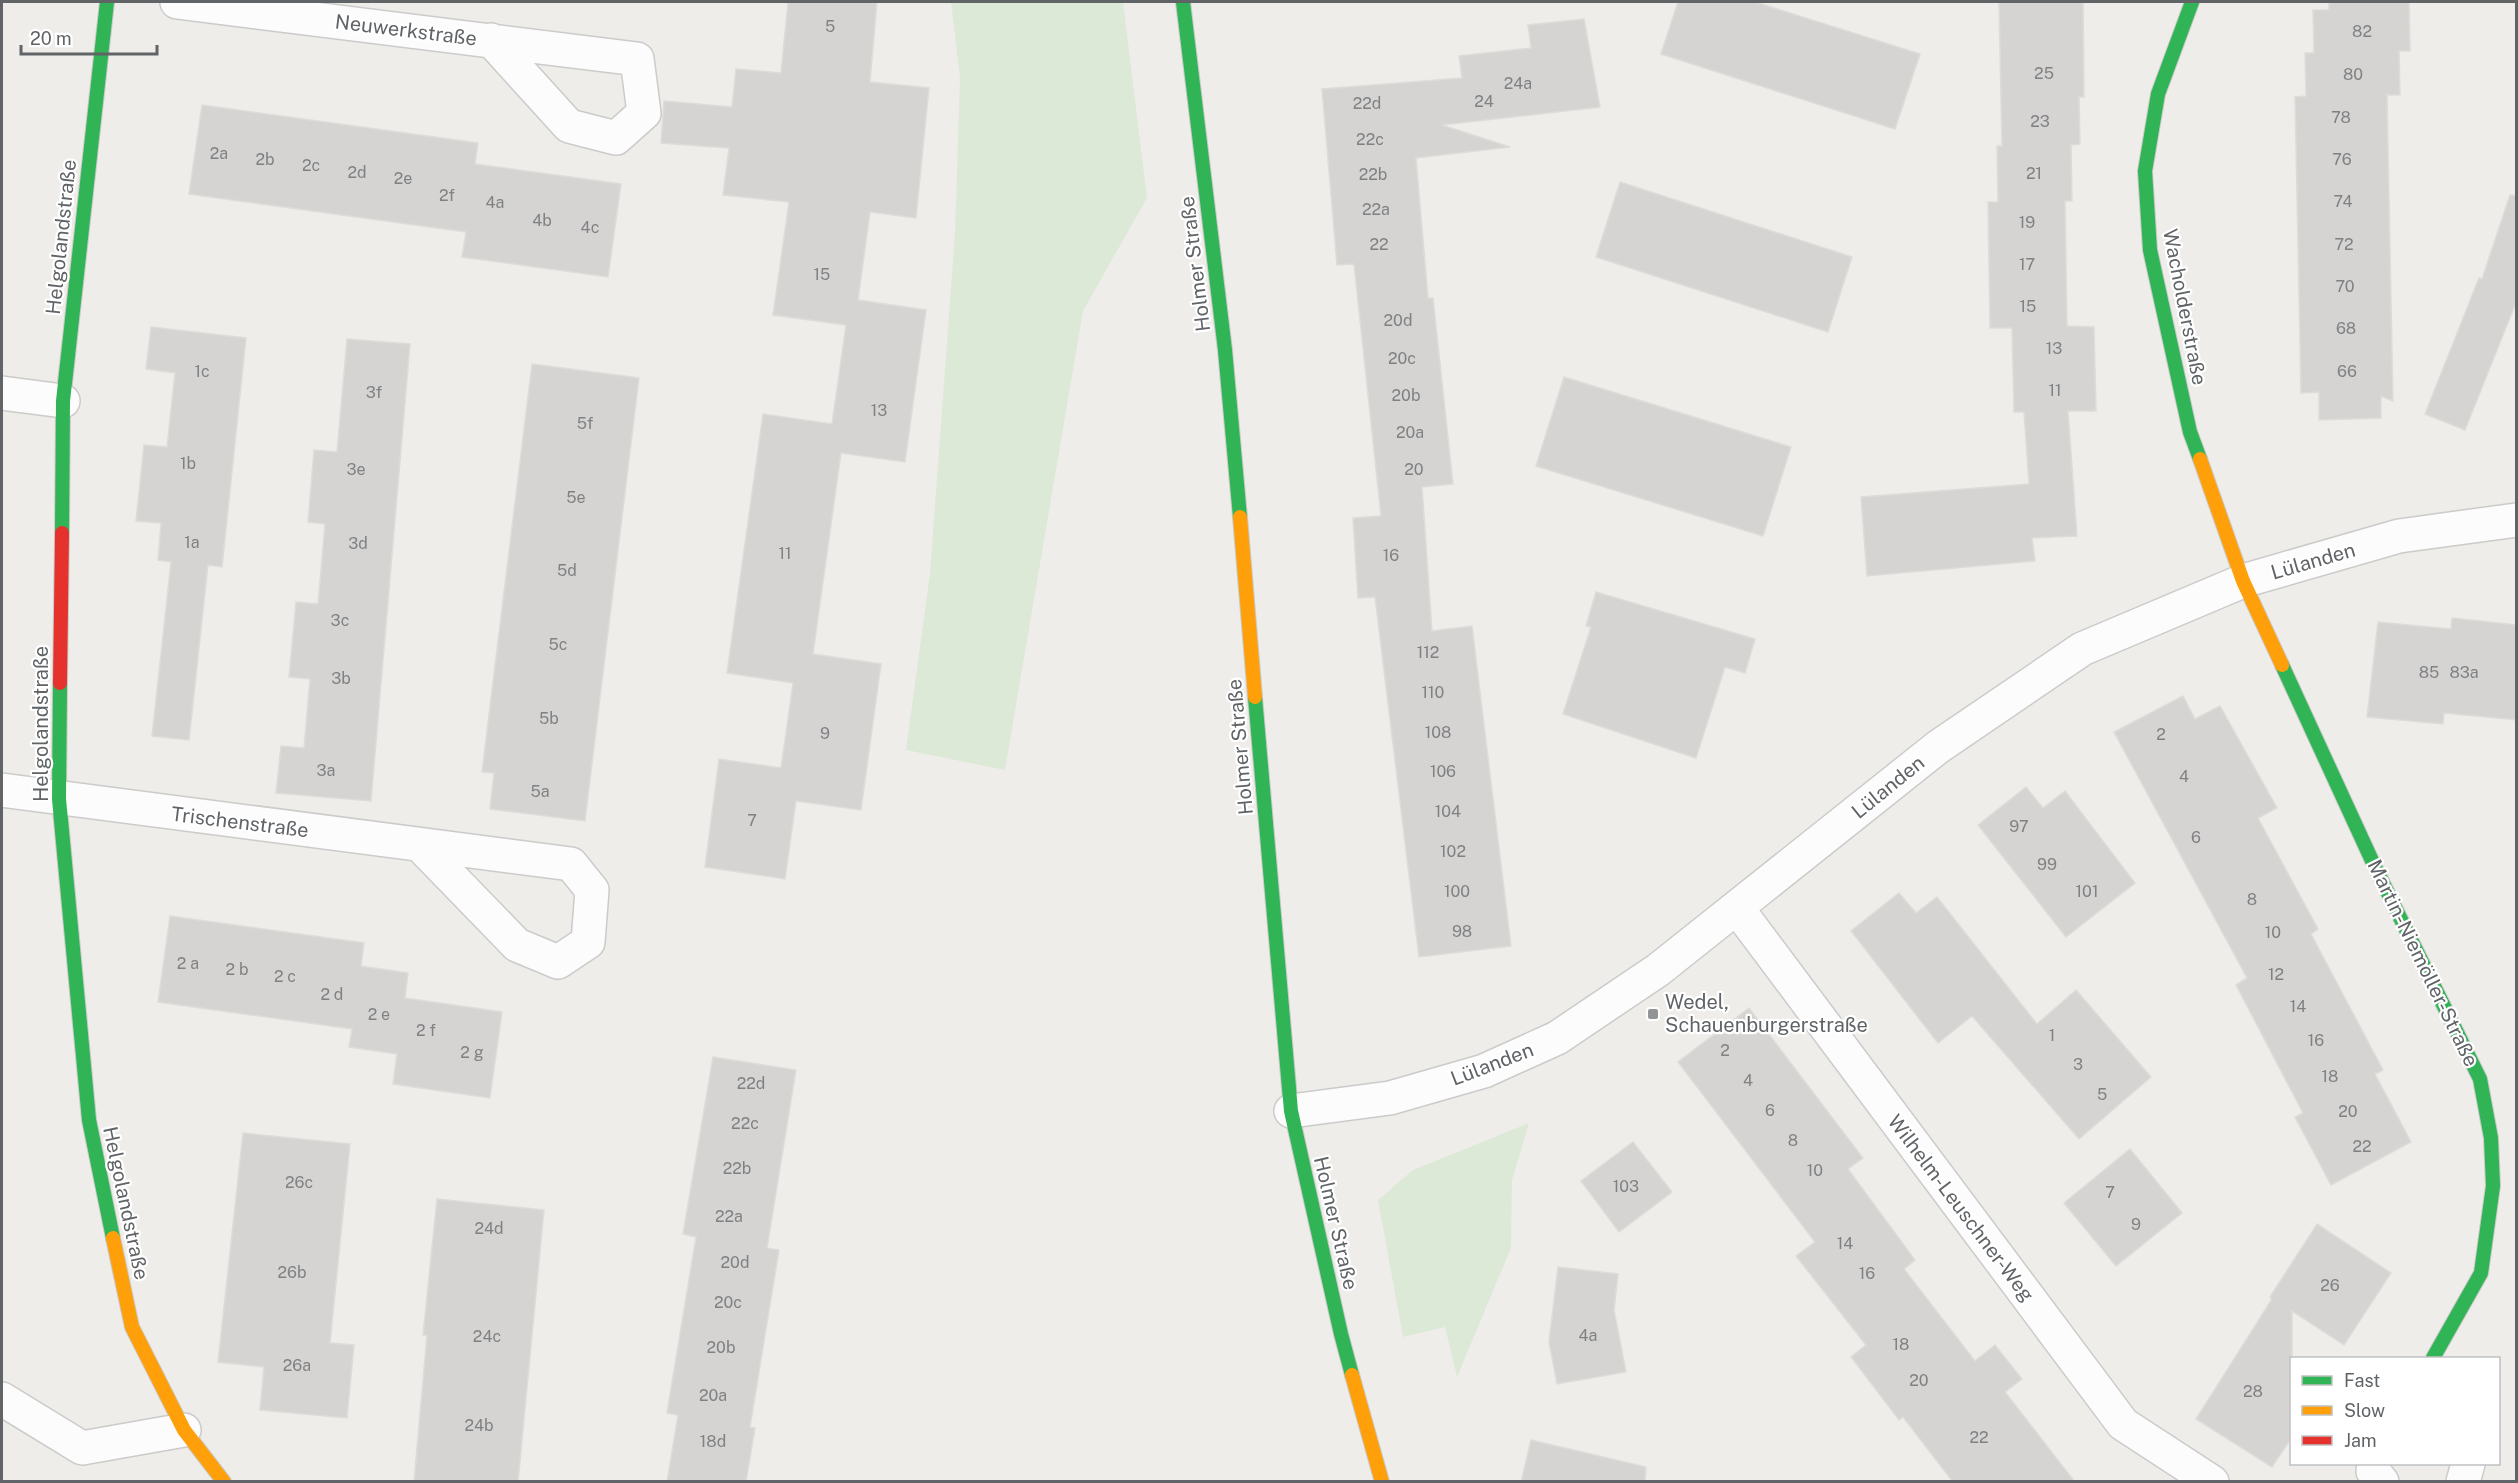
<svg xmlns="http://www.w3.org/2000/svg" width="2518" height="1483" viewBox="0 0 2518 1483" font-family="'Public Sans',sans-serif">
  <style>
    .green { fill: #dce9d7 }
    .building { fill: #d6d4d3; stroke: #dedcd9; stroke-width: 1.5 }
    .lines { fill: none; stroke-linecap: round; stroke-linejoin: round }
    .street-casing { stroke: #cbcbca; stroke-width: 36 }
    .fast-casing { stroke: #c9cac9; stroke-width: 16 }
    .slow-casing { stroke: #c9cac9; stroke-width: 16 }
    .jam-casing { stroke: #c9cac9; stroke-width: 16 }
    .street { stroke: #fdfcfc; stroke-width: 33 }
    .fast { stroke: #30b455; stroke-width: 14 }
    .slow { stroke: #ff9f0a; stroke-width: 14 }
    .jam { stroke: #e5322d; stroke-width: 14 }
    .poi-dot { fill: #929495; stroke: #fff; stroke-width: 2 }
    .labels { text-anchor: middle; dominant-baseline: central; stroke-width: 4.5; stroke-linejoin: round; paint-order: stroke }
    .number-label { font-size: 16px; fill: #7f8183 }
    .street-label { font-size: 20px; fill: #606467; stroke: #fff }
    .poi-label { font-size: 20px; fill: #606467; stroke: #fff; text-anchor: start }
  </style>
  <rect width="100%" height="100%" fill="#efedea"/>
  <g class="green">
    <polygon points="951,2 1123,2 1147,198 1083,311 1005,770 906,750 930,573 955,233 960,78"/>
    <polygon points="1529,1123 1512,1180 1511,1248 1457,1377 1445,1327 1403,1337 1378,1200 1413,1170"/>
  </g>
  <g class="building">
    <polygon points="788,2 877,2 870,82 929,88 916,218 870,212 858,300 926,310 905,462 841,453 813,654 881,664 861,810 796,801 785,879 705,867 719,759 781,768 793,683 727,673 763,414 832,424 846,325 773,315 789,202 723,195 729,148 661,143 664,101 732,107 736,69 781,73"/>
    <polygon points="1678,2 1755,2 1920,54 1895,129 1661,54"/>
    <polygon points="1999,2 2083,2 2084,97 2079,97 2080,144 2071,145 2072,201 2065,201 2067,326 2094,327 2096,411 2068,411 2077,536 2032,538 2035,561 1867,576 1861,497 2029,484 2024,412 2014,412 2012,328 1990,328 1988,202 1998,202 1997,146 2002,146"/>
    <polygon points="2329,2 2409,2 2410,51 2399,51 2400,95 2387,95 2393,401 2381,396 2381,418 2319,420 2319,392 2301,393 2295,97 2306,96 2305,53 2314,53 2313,10 2329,10"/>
    <polygon points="1584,19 1600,107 1442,125 1510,147 1416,158 1428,298 1433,298 1453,484 1422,487 1432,631 1472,626 1511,946 1419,957 1375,597 1358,598 1353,518 1381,516 1354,264 1337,265 1322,89 1462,78 1459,56 1531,48 1528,25"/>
    <polygon points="202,105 478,143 475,164 621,184 608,277 462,257 466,232 189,194"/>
    <polygon points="1620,182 1852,257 1828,332 1596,257"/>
    <polygon points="2510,195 2517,196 2517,300 2465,430 2425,414 2479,278 2482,279"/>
    <polygon points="151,327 246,338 222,567 208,565 189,740 152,736 171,562 158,560 161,523 136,521 144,445 167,447 175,373 146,369"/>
    <polygon points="347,339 410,344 371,801 276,793 281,746 304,748 310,679 289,677 296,602 318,604 325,524 308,522 314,450 337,452"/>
    <polygon points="532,364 639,378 585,821 490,809 494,773 482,772"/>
    <polygon points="1564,377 1791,447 1763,536 1536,466"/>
    <polygon points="1596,592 1755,639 1745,673 1725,667 1696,758 1563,714 1591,627 1586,626"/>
    <polygon points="2452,618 2517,625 2517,720 2444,713 2443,724 2367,717 2378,622 2451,629"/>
    <polygon points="2183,696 2195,719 2220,706 2277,808 2258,818 2318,929 2311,934 2383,1070 2375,1074 2411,1142 2331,1185 2295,1117 2303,1113 2236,985 2247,978 2114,732"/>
    <polygon points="2026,787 2043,808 2065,791 2135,883 2066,937 1978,825"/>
    <polygon points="1899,893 1916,913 1937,897 2037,1024 2076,990 2151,1077 2079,1139 1972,1016 1938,1043 1851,931"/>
    <polygon points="170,916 364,943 361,966 408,973 405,998 502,1012 490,1098 393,1084 397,1054 349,1047 352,1029 158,1002"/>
    <polygon points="1749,1008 1863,1158 1848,1169 1915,1260 1904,1269 1975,1361 1995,1345 2022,1379 2005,1392 2075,1482 1953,1482 1903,1417 1899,1420 1851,1357 1866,1345 1796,1256 1815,1242 1678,1062"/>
    <polygon points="713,1057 796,1070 767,1248 779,1250 750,1427 755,1428 746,1482 667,1482 678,1415 667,1413 696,1237 683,1234"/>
    <polygon points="243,1133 350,1144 330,1343 354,1345 347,1418 260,1410 264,1367 218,1362"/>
    <polygon points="1633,1142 1672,1192 1619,1232 1581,1181"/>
    <polygon points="2130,1149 2182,1213 2116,1266 2064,1203"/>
    <polygon points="437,1199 544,1210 518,1482 414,1482 427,1335 423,1335"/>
    <polygon points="2317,1224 2391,1273 2344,1345 2292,1311 2292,1437 2272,1467 2196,1419 2272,1299 2270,1297"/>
    <polygon points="1558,1267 1618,1274 1614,1310 1626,1372 1557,1384 1549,1342"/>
    <polygon points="1531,1440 1646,1467 1645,1482 1521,1482"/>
  </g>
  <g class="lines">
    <defs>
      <g id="street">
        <polyline points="177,2 637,59 644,113 616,138 569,126 491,40"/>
        <polyline points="2,393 63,401"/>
        <polyline points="2,790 571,864 592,890 588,942 558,962 517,945 420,845"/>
        <polyline points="1737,908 2123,1424 2212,1482"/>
        <polyline points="1291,1111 1390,1098 1484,1071 1557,1038 1658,970 1938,747 2082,649 2243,581 2399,536 2516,520"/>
        <polyline points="2,1399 82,1448 184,1430"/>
        <polyline points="2374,1464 2373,1471 2382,1482"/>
        <polyline points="2463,1482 2468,1464"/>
      </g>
      <g id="fast">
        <polyline points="1183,2 1225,350 1240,517"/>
        <polyline points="2192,2 2158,94 2145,171 2150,250 2190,432 2200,459"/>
        <polyline points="62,533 63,401 107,2"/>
        <polyline points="2282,665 2374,865 2480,1079 2491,1138 2493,1186 2481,1273 2433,1358"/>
        <polyline points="60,683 59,799 89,1120 113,1238"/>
        <polyline points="1255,697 1291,1111 1341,1334 1352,1375"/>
      </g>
      <g id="slow">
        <polyline points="2200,459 2243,581 2282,665"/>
        <polyline points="1240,517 1255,697"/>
        <polyline points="113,1238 132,1327 184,1430 224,1482"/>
        <polyline points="1352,1375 1382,1482"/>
      </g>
      <polyline id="jam" points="60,683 62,533"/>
    </defs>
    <use href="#street" class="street-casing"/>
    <use href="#fast" class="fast-casing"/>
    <use href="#slow" class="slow-casing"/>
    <use href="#jam" class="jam-casing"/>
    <use href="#street" class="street"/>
    <use href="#fast" class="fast"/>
    <use href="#slow" class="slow"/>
    <use href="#jam" class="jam"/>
  </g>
  <rect class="poi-dot" x="1647" y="1008" width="12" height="12" rx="3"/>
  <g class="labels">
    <g class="number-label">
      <text x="830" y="26">5</text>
      <text x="2362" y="31">82</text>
      <text x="2044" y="73">25</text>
      <text x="2353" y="74">80</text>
      <text x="1518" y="83">24a</text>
      <text x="1484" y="101">24</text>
      <text x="1367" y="103">22d</text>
      <text x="2341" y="117">78</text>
      <text x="2040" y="121">23</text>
      <text x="1370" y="139">22c</text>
      <text x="219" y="153">2a</text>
      <text x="265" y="159">2b</text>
      <text x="2342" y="159">76</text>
      <text x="311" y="165">2c</text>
      <text x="357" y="172">2d</text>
      <text x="2034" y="173">21</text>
      <text x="1373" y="174">22b</text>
      <text x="403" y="178">2e</text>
      <text x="447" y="195">2f</text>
      <text x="2343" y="201">74</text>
      <text x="495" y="202">4a</text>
      <text x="1376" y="209">22a</text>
      <text x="542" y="220">4b</text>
      <text x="2027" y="222">19</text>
      <text x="590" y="227">4c</text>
      <text x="1379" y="244">22</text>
      <text x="2344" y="244">72</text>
      <text x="2027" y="264">17</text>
      <text x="822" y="274">15</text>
      <text x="2345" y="286">70</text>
      <text x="2028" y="306">15</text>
      <text x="1398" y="320">20d</text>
      <text x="2346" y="328">68</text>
      <text x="2054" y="348">13</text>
      <text x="1402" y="358">20c</text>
      <text x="202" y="371">1c</text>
      <text x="2347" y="371">66</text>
      <text x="2055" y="390">11</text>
      <text x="374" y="392">3f</text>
      <text x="1406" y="395">20b</text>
      <text x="879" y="410">13</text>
      <text x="585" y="423">5f</text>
      <text x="1410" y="432">20a</text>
      <text x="188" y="463">1b</text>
      <text x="356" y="469">3e</text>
      <text x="1414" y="469">20</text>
      <text x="576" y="497">5e</text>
      <text x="192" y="542">1a</text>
      <text x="358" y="543">3d</text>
      <text x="785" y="553">11</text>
      <text x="1391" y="555">16</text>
      <text x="567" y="570">5d</text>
      <text x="340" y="620">3c</text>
      <text x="558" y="644">5c</text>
      <text x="1428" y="652">112</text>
      <text x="2429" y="672">85</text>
      <text x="2464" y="672">83a</text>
      <text x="341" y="678">3b</text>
      <text x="1433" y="692">110</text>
      <text x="549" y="718">5b</text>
      <text x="1438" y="732">108</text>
      <text x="825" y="733">9</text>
      <text x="2161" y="734">2</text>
      <text x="326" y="770">3a</text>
      <text x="1443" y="771">106</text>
      <text x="2184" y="776">4</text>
      <text x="540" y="791">5a</text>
      <text x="1448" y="811">104</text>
      <text x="752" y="820">7</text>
      <text x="2019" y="826">97</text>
      <text x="2196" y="837">6</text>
      <text x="1453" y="851">102</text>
      <text x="2047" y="864">99</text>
      <text x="1457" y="891">100</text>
      <text x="2087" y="891">101</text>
      <text x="2252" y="899">8</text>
      <text x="1462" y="931">98</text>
      <text x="2273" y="932">10</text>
      <text x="188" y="963">2 a</text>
      <text x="237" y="969">2 b</text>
      <text x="2276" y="974">12</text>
      <text x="285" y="976">2 c</text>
      <text x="332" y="994">2 d</text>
      <text x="2298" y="1006">14</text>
      <text x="379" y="1014">2 e</text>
      <text x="426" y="1030">2 f</text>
      <text x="2052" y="1035">1</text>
      <text x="2316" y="1040">16</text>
      <text x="1725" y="1050">2</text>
      <text x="472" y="1052">2 g</text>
      <text x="2078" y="1064">3</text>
      <text x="2330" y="1076">18</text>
      <text x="1748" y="1080">4</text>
      <text x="751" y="1083">22d</text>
      <text x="2102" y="1094">5</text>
      <text x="1770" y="1110">6</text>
      <text x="2348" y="1111">20</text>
      <text x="745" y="1123">22c</text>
      <text x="1793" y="1140">8</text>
      <text x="2362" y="1146">22</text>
      <text x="737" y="1168">22b</text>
      <text x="1815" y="1170">10</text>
      <text x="299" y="1182">26c</text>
      <text x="1626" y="1186">103</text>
      <text x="2110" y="1192">7</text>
      <text x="729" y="1216">22a</text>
      <text x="2136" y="1224">9</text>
      <text x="489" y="1228">24d</text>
      <text x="1845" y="1243">14</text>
      <text x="735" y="1262">20d</text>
      <text x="292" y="1272">26b</text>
      <text x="1867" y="1273">16</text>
      <text x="2330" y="1285">26</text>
      <text x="728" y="1302">20c</text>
      <text x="1588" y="1335">4a</text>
      <text x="487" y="1336">24c</text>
      <text x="1901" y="1344">18</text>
      <text x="721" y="1347">20b</text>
      <text x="297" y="1365">26a</text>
      <text x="1919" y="1380">20</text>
      <text x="2253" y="1391">28</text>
      <text x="713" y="1395">20a</text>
      <text x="479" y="1425">24b</text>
      <text x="1979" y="1437">22</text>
      <text x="713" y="1441">18d</text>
    </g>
    <g class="street-label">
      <text transform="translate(406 30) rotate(7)">Neuwerkstraße</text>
      <text transform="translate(61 237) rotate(-84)">Helgolandstraße</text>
      <text transform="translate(1195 264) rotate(-97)">Holmer Straße</text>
      <text transform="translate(2185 307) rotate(79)">Wacholderstraße</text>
      <text transform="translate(2313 561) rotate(-16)">Lülanden</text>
      <text transform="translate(41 724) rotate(-90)">Helgolandstraße</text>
      <text transform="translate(1240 747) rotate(-95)">Holmer Straße</text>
      <text transform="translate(1888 787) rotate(-39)">Lülanden</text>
      <text transform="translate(240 822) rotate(7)">Trischenstraße</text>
      <text transform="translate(2423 963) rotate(64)">Martin-Niemöller-Straße</text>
      <text transform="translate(1492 1064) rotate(-21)">Lülanden</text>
      <text transform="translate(126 1203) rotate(78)">Helgolandstraße</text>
      <text transform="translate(1961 1208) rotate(53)">Wilhelm-Leuschner-Weg</text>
      <text transform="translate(1336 1223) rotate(77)">Holmer Straße</text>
    </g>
    <g class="poi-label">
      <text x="1665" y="1002">Wedel,<tspan x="1665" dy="23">Schauenburgerstraße</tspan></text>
    </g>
  </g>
  <rect width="2518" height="1483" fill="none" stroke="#606467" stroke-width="6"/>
  <rect x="2290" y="1357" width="210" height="108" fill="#ffffff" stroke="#bfc1c2" stroke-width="1.5"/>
  <rect x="2302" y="1376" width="30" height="9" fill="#30b455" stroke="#bfc1c2" stroke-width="1.5"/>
  <text x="2344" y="1387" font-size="18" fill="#606467">Fast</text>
  <rect x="2302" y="1406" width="30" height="9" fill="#ff9f0a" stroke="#bfc1c2" stroke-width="1.5"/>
  <text x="2344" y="1417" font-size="18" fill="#606467">Slow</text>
  <rect x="2302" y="1436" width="30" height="9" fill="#e5322d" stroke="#bfc1c2" stroke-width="1.5"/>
  <text x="2344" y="1447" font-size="18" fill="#606467">Jam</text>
  <path d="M21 45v9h136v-9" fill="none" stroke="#606467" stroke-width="3"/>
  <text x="30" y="45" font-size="18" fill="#606467" stroke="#ffffff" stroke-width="4.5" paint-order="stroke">20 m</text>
</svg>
